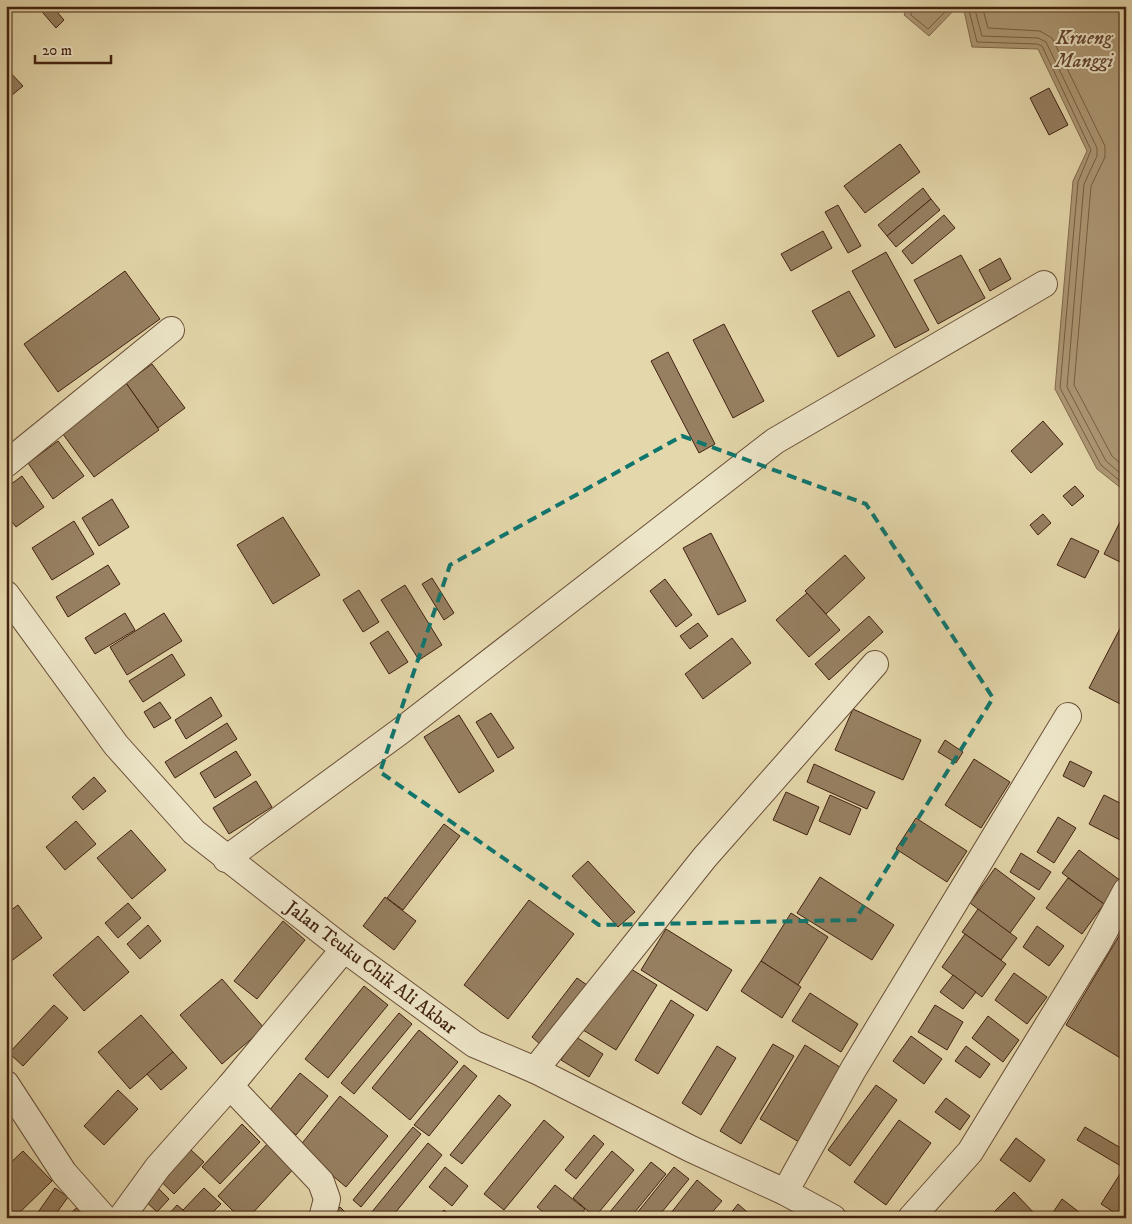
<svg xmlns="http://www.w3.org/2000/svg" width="1132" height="1224" viewBox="0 0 1132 1224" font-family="'IM FELL DW Pica',serif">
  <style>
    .water { fill: #ad9976; stroke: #82694d }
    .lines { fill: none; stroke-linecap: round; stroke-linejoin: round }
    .shore { stroke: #785e43; stroke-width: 1 }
    .building { fill: #968061; stroke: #422210 }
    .minor-casing { stroke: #6a4f37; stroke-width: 28 }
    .minor { stroke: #ede5c8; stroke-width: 26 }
    .marked { fill: none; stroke: #0f766e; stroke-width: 4; stroke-dasharray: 10 6; stroke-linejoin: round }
    .labels { text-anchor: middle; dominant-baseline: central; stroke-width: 4; stroke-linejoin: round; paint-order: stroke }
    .street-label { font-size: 19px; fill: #422210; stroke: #ede5c8 }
    .water-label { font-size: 20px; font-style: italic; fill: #62462f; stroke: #ede5c8 }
  </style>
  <rect width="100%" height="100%" fill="#e4d7ab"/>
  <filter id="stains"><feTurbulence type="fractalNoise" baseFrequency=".004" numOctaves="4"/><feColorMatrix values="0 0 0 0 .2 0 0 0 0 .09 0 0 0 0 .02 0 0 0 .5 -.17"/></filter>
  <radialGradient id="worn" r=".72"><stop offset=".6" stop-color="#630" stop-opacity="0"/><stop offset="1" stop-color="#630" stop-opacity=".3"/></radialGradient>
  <g class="water">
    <polygon points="908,6 958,6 929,36 904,15"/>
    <polygon points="963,6 1126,6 1126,492 1097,469 1055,389 1073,181 1087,151 1038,49 972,47"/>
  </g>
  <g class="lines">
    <g class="shore">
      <polyline points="912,6 911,15 928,29 951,6"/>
      <polyline points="968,6 977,42 1037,44 1042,46 1091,150 1078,182 1060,388 1101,465 1126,486"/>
      <polyline points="974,6 982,36 1038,38 1046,42 1097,148 1097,156 1084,184 1067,387 1106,461 1126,478"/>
      <polyline points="982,6 988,28 1040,31 1052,38 1105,146 1105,157 1091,186 1074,385 1112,456 1126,468"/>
    </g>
  </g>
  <g class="building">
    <polygon points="37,6 52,6 64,20 56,28"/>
    <polygon points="6,68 23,86 6,100"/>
    <polygon points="1049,88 1068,125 1049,135 1030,98"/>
    <polygon points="900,144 920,172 865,213 844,186"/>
    <polygon points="923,188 931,199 887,236 878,225"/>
    <polygon points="931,199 940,210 896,247 887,236"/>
    <polygon points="838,205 861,246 848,253 825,212"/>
    <polygon points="944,215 955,228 912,264 902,251"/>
    <polygon points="823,231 832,248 791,271 781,254"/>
    <polygon points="886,252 929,330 895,348 852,271"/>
    <polygon points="961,255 985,298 938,324 914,280"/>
    <polygon points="1000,258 1011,279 990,291 979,270"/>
    <polygon points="125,271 160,319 58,392 24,344"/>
    <polygon points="849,291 875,336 838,357 812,311"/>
    <polygon points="724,324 764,401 733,418 693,340"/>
    <polygon points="668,352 715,444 699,453 651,361"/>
    <polygon points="152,364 185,408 158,428 126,383"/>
    <polygon points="126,383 159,430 94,477 60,430"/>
    <polygon points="1043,421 1063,444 1031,473 1011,451"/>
    <polygon points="58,441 84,476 53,499 28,463"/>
    <polygon points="22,476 44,507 16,527 6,514 6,488"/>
    <polygon points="1075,486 1084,496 1072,506 1063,496"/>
    <polygon points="112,499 129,527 99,546 82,518"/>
    <polygon points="1043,514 1051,523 1038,535 1030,525"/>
    <polygon points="283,517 320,575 273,604 237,545"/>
    <polygon points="74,521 94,554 52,580 32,548"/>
    <polygon points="1120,522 1126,525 1126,565 1104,554"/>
    <polygon points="711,533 746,601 718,615 683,548"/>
    <polygon points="1071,538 1099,551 1085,578 1057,565"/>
    <polygon points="845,555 865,578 826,614 805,591"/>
    <polygon points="108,565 120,584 68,617 56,597"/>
    <polygon points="432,578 454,613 444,620 422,584"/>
    <polygon points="665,579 692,615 676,627 650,591"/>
    <polygon points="405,585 442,645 419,660 381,600"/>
    <polygon points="359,590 379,622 363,632 343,600"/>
    <polygon points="807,593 840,630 809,657 776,620"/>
    <polygon points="125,613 135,630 95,654 85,638"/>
    <polygon points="164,613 182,641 127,675 110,647"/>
    <polygon points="869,616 883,632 829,680 815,664"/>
    <polygon points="1126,617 1126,707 1089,688"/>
    <polygon points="698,623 708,636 690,649 680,636"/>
    <polygon points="388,631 408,662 389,674 370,643"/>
    <polygon points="732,638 751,663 703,699 685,674"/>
    <polygon points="172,654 185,675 143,702 129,681"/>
    <polygon points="211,697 222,716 186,739 175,720"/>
    <polygon points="160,702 171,718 154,728 144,712"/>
    <polygon points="853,709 921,740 903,780 835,750"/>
    <polygon points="491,713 514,748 498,758 476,722"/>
    <polygon points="459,715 494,771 459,793 424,737"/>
    <polygon points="227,723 237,739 175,778 165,762"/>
    <polygon points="945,740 963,752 956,763 938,752"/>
    <polygon points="236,751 251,775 215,798 200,773"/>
    <polygon points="974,759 1010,782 981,828 945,805"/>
    <polygon points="1070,761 1092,772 1084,787 1063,776"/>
    <polygon points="814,764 875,792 867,809 807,782"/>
    <polygon points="94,777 106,791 83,810 72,797"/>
    <polygon points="256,781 272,807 229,834 213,808"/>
    <polygon points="786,792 819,807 807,835 773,820"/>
    <polygon points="830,795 861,809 850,835 819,821"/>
    <polygon points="1104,795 1126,806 1126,843 1089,824"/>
    <polygon points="1058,817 1076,828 1054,863 1037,852"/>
    <polygon points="916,818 967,851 947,882 896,849"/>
    <polygon points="76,821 96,844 65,870 46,847"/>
    <polygon points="444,824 460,836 403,910 387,898"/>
    <polygon points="131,830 166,870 132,899 97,858"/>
    <polygon points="1079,850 1121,881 1104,904 1062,873"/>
    <polygon points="1021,853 1051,872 1039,890 1010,872"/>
    <polygon points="588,861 635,912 618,927 572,876"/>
    <polygon points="995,868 1035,898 1010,933 970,903"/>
    <polygon points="820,877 894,925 872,960 797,913"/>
    <polygon points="1068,878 1104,904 1082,934 1046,908"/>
    <polygon points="385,897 416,921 394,950 363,926"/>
    <polygon points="529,900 574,934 508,1019 464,985"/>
    <polygon points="128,903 141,918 118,938 105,923"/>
    <polygon points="18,905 42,938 6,965 6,914"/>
    <polygon points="978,909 1017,938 1001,960 962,932"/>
    <polygon points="791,913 828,937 798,985 761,961"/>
    <polygon points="283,921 305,940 257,999 234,981"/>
    <polygon points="148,925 161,941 140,959 127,944"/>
    <polygon points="1037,926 1064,946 1049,966 1023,947"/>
    <polygon points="666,929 732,970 707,1011 641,970"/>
    <polygon points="1122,931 1126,933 1126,1052 1122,1059 1066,1025"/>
    <polygon points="965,934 1006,964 982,997 942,967"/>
    <polygon points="98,936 129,972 84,1011 53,975"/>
    <polygon points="761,961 801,987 782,1018 741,991"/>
    <polygon points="623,964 657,985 616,1050 583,1030"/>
    <polygon points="1014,973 1047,997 1027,1024 995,1000"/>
    <polygon points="953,975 976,992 963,1009 940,992"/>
    <polygon points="577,978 587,985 541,1045 532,1037"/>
    <polygon points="222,979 264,1028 222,1064 180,1015"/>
    <polygon points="364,986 388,1005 328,1078 305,1059"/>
    <polygon points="810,993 858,1024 841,1052 792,1021"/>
    <polygon points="671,1000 694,1015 658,1074 635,1060"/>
    <polygon points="54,1005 68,1018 23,1066 9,1053"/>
    <polygon points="935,1005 963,1022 947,1050 918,1032"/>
    <polygon points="399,1013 412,1024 354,1094 341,1083"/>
    <polygon points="141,1015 173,1052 130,1089 98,1052"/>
    <polygon points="988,1016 1019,1040 1003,1062 972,1038"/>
    <polygon points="419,1030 458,1062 410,1120 372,1088"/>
    <polygon points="911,1036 942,1059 924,1084 893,1061"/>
    <polygon points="576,1037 603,1054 589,1077 561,1060"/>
    <polygon points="773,1044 794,1056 741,1144 720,1131"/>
    <polygon points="805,1045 843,1069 799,1142 760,1119"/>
    <polygon points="717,1046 736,1058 701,1115 682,1103"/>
    <polygon points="966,1046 990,1064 980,1078 955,1061"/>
    <polygon points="173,1052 187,1068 161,1090 147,1074"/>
    <polygon points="464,1065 477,1076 429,1136 414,1125"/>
    <polygon points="300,1073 328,1096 296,1135 268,1112"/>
    <polygon points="876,1085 897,1100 850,1166 828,1150"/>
    <polygon points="118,1090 138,1109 104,1145 84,1126"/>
    <polygon points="499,1095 511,1105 462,1164 450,1155"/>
    <polygon points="340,1096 388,1136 346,1187 299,1147"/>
    <polygon points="946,1098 970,1116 960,1130 935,1112"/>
    <polygon points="544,1120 564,1137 504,1210 484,1194"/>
    <polygon points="899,1120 931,1143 886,1205 854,1182"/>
    <polygon points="242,1124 260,1142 220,1184 202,1167"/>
    <polygon points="413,1127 421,1134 361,1207 353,1200"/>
    <polygon points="1085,1127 1126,1151 1126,1169 1077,1140"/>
    <polygon points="594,1135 604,1144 576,1179 565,1170"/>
    <polygon points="1016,1138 1045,1160 1030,1182 1000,1160"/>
    <polygon points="179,1139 204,1162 174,1194 150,1171"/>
    <polygon points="272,1139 298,1164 248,1218 240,1218 218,1196"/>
    <polygon points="428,1143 442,1155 391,1218 367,1218"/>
    <polygon points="23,1151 52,1181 14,1218 6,1218 6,1167"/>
    <polygon points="612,1151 634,1170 595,1217 573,1198"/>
    <polygon points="651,1162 666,1174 630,1218 605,1218"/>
    <polygon points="445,1167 468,1186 452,1206 429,1187"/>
    <polygon points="674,1167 689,1179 657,1218 633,1218"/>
    <polygon points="1120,1174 1126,1177 1126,1213 1123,1218 1101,1204"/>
    <polygon points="697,1180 722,1201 707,1218 667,1218"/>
    <polygon points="153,1183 169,1199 157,1212 140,1196"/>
    <polygon points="555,1185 585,1209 578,1218 550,1218 537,1207"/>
    <polygon points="55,1188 68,1197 53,1218 34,1218"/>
    <polygon points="204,1188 221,1204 207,1218 191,1218 183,1210"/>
    <polygon points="1014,1192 1035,1214 1031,1218 988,1218"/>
    <polygon points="1062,1199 1087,1218 1057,1218 1052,1214"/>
    <polygon points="81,1204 93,1218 65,1218"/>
    <polygon points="738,1204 754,1218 727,1218"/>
    <polygon points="177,1205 183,1210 191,1218 165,1218"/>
    <polygon points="340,1207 351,1218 330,1218"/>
    <polygon points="444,1210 453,1218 438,1218"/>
  </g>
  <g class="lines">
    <defs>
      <g id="minor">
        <polyline points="6,464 171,330"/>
        <polyline points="6,594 116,745 194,832 344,949 474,1044 535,1070 691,1149 785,1192 833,1218"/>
        <polyline points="226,859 402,730 775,441 1044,284"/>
        <polyline points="535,1070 705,857 875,664"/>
        <polyline points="6,1084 64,1173 104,1218"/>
        <polyline points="230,1086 321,1182 327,1199 322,1218"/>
        <polyline points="785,1192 853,1070 1068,716"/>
        <polyline points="121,1218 158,1167 230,1086 344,949"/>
        <polyline points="911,1218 970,1152 1097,945 1126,891"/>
      </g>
    </defs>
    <use href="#minor" class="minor-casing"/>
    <use href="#minor" class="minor"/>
  </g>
  <path class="marked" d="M 682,436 L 866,504 L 993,698 L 855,920 L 599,925 L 380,772 L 450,565 Z"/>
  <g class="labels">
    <g class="street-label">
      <text transform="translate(371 968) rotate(37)">Jalan Teuku Chik Ali Akbar</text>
    </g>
    <g class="water-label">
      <text x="1084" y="38">Krueng<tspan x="1084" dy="23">Manggi</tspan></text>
    </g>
  </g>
  <rect width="1132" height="1224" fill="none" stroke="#e4d7ab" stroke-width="25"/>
  <rect x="8" y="8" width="1117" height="1209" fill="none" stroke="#422210" stroke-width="2.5"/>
  <rect x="12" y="12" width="1107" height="1199" fill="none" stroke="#422210"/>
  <path d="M35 55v8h76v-8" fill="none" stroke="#422210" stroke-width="2.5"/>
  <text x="42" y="55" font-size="15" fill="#422210" stroke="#ede5c8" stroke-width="4" paint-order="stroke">20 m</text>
  <rect width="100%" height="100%" filter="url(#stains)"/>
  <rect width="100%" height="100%" fill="url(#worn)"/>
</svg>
